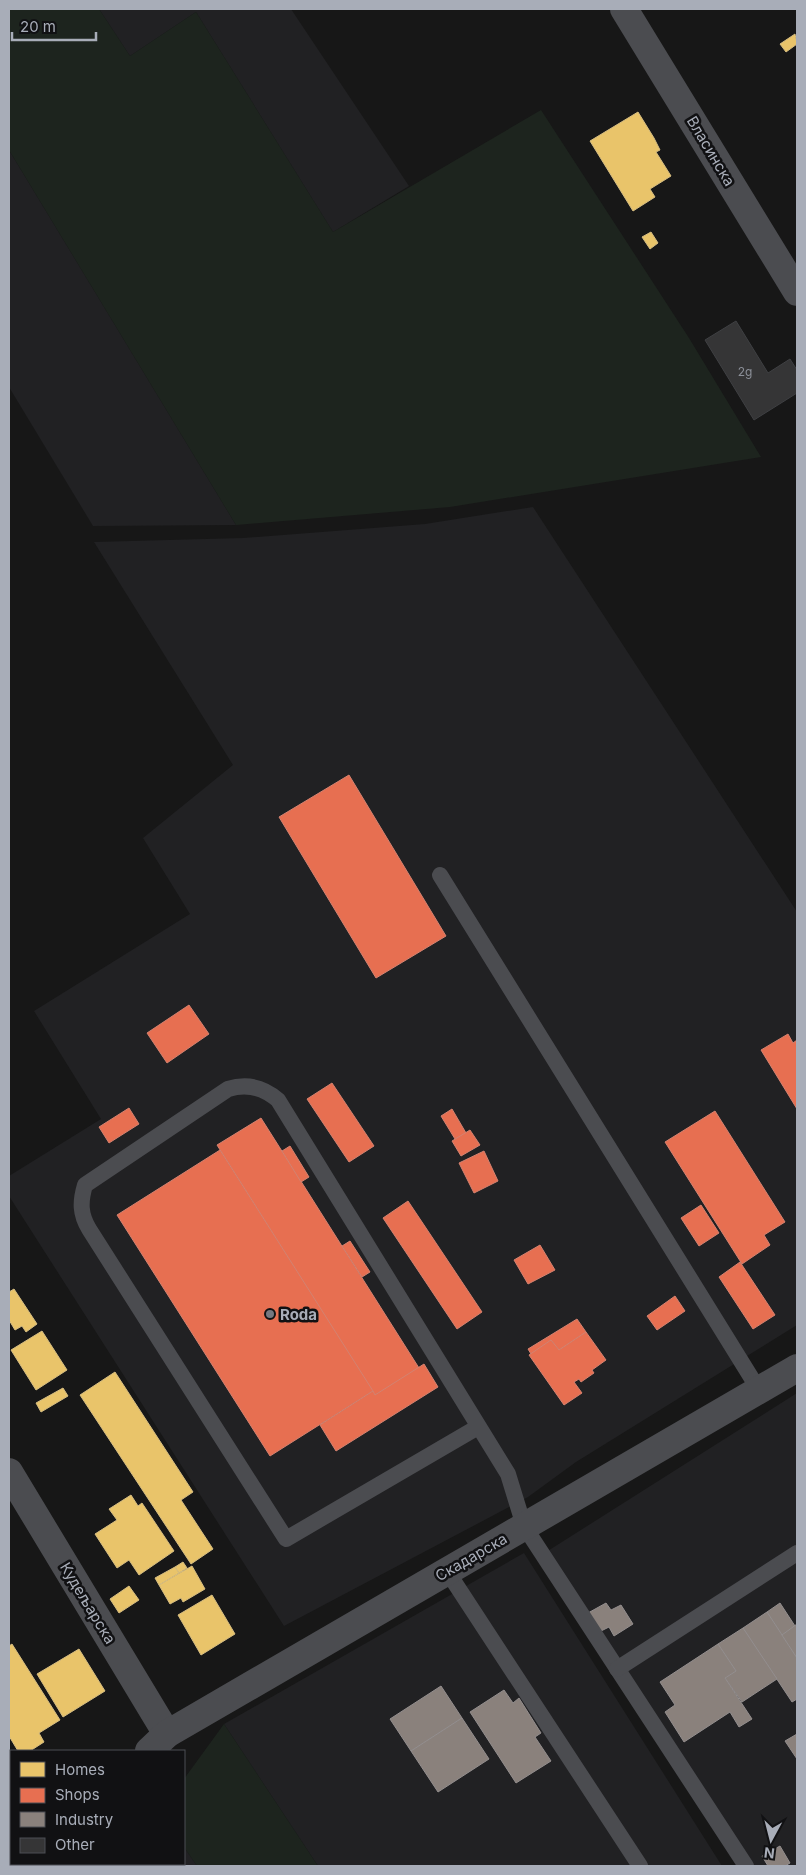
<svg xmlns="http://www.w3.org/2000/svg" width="806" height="1875" viewBox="0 0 806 1875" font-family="Inter,sans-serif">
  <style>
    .built { fill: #212123 }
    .green { fill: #1d241e }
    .homes { fill: #e9c46a; stroke: #d6bd81 }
    .shops { fill: #e76f51; stroke: #d48270 }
    .industry { fill: #8a817c; stroke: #938e8e }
    .building { fill: #353536; stroke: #3f4043 }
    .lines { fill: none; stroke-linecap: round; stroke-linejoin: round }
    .service { stroke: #4b4c50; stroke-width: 16 }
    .minor { stroke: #4b4c50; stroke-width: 28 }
    .poi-dot { fill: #757880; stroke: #111113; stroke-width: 2 }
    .labels { text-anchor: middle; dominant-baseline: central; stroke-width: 5; stroke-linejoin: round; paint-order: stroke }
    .number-label { font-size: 12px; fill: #8b8f98 }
    .street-label { font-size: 15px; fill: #a8adb8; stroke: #111113 }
    .poi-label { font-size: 15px; font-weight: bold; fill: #a8adb8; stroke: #111113; text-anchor: start }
  </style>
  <rect width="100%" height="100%" fill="#171717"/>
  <g class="built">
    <polygon points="99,9 291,9 409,186 333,232 196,12 130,56"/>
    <polygon points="9,150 236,525 93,526 9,387"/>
    <polygon points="533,507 797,912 797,1325 576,1462 528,1497 284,1626 9,1196 9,1176 101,1119 34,1011 190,914 143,838 233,765 94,542 243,538 425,524"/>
    <polygon points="797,1393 797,1866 742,1866 543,1554"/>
    <polygon points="524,1553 722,1866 318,1866 224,1724"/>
    <polygon points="184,1847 197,1866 79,1866 83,1864 184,1864"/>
  </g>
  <g class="green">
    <polygon points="9,9 99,9 130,56 196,12 333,232 541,110 689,338 761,457 450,507 236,525 9,150"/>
    <polygon points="224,1724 318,1866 197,1866 184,1847 184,1779"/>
  </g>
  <g class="homes">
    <polygon points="795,34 797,44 786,52 780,44"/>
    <polygon points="638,112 654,138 660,150 656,152 671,176 650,189 655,197 633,211 590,141"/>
    <polygon points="651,232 658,243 650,249 642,237"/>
    <polygon points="14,1289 37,1324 26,1332 22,1326 15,1330 9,1320 9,1292"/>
    <polygon points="42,1331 67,1370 36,1390 11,1350"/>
    <polygon points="115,1372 193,1492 181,1500 213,1549 191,1564 80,1395"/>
    <polygon points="63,1388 68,1396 41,1412 36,1403"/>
    <polygon points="131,1495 138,1506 142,1503 174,1551 139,1575 129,1560 117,1568 95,1534 117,1520 109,1509"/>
    <polygon points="183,1562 187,1568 179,1573 175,1567"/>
    <polygon points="192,1566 205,1589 183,1602 181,1598 170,1604 159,1585"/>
    <polygon points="175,1567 179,1573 159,1585 155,1578"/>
    <polygon points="129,1586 139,1600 119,1613 110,1599"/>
    <polygon points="212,1595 235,1634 201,1655 178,1615"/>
    <polygon points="12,1644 60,1720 39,1733 44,1742 30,1751 18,1751 9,1736 9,1646"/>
    <polygon points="79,1649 105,1691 63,1717 37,1674"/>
  </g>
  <g class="shops">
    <polygon points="349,775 446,936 376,978 279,817"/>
    <polygon points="189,1005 209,1034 167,1063 147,1033"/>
    <polygon points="788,1034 793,1043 797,1040 797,1109 761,1050"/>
    <polygon points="332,1083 374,1146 349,1162 307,1099"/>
    <polygon points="129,1108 139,1124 109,1143 99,1127"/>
    <polygon points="452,1109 466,1133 455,1139 441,1116"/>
    <polygon points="715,1111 785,1222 764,1235 770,1245 742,1264 665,1142"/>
    <polygon points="261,1118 419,1368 375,1395 217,1145"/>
    <polygon points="470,1130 480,1145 461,1156 452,1141"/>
    <polygon points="290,1146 309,1177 301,1182 282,1151"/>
    <polygon points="220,1150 373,1391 270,1456 117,1215"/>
    <polygon points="484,1151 498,1181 474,1193 459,1163"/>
    <polygon points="408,1201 482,1312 457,1329 383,1218"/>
    <polygon points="701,1205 719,1233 699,1246 681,1218"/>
    <polygon points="350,1241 370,1272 362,1277 342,1246"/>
    <polygon points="540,1245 555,1270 528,1284 514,1260"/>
    <polygon points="740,1262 775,1315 753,1329 719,1277"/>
    <polygon points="675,1296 685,1311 657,1330 647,1316"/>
    <polygon points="577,1319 586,1332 559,1350 551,1340 531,1354 528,1349"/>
    <polygon points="586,1332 606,1360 592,1370 594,1373 581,1382 579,1379 574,1382 582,1393 564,1405 529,1355 551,1340 559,1350"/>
    <polygon points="424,1364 438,1387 336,1451 320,1425 373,1391 375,1395"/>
  </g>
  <g class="industry">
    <polygon points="606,1603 611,1610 621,1605 633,1624 614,1636 609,1627 599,1632 588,1613"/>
    <polygon points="780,1603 795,1626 782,1635 767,1612"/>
    <polygon points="767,1612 797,1658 797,1699 792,1702 743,1628"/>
    <polygon points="797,1624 797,1658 782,1635"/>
    <polygon points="743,1628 777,1679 742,1702 725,1678 736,1671 718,1644"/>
    <polygon points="718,1644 736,1671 725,1678 752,1719 739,1727 730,1712 684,1742 665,1712 675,1705 660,1682"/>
    <polygon points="441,1686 462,1718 411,1751 390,1719"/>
    <polygon points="504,1690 513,1703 519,1698 541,1733 535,1737 551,1761 516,1783 470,1712"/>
    <polygon points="462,1718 489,1759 438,1792 411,1751"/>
    <polygon points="797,1734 797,1759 785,1741"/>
    <polygon points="780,1846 790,1863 785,1866 768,1866 762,1856"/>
  </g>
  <polygon class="building" points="736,321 768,373 790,359 797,370 797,393 754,420 705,340"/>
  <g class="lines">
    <g class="service">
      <polyline points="440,875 759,1390"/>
      <path d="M 478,1427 L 286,1539 L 89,1229 C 80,1214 80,1202 85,1185 L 228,1089 C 247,1083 263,1087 278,1100 L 508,1474 L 524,1526 L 746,1866"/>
      <polyline points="447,1571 640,1866"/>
      <polyline points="617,1669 797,1553"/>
    </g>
    <g class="minor">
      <polyline points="624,9 797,292"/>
      <polyline points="9,1472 167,1734"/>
      <polyline points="149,1751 167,1734 797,1368"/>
      <polyline points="20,1866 23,1864"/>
    </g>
  </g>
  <circle class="poi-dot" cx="270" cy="1314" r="5"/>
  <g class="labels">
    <g class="number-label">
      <text x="745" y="371">2g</text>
    </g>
    <g class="street-label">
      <text transform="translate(711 151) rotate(59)">Власинска</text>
      <text transform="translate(471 1557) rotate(-30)">Скадарска</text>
      <text transform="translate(88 1603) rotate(59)">Кудељарска</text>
    </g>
    <g class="poi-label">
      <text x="280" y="1314">Roda</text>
    </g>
  </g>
  <rect width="806" height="1875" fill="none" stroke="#a8adb8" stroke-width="20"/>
  <rect x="10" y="1750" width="175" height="115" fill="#111113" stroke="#4d4f55"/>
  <rect x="20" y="1762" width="25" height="15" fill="#e9c46a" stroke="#4d4f55"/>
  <text x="55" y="1775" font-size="15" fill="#a8adb8">Homes</text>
  <rect x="20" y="1788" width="25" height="15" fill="#e76f51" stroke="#4d4f55"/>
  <text x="55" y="1800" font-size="15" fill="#a8adb8">Shops</text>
  <rect x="20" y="1812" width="25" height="15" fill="#8a817c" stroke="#4d4f55"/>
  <text x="55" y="1825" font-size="15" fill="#a8adb8">Industry</text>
  <rect x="20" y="1838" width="25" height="15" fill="#353536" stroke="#4d4f55"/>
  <text x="55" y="1850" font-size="15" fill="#a8adb8">Other</text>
  <g transform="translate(771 1840) rotate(187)" stroke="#111113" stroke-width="4" paint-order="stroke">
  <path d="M0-4L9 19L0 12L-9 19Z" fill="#a8adb8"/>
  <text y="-8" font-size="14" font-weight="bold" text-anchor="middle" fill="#a8adb8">N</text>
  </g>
  <path d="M12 32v8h84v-8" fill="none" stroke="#a8adb8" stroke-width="2.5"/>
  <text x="20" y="32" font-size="15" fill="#a8adb8" stroke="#111113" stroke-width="4" paint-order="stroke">20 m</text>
</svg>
